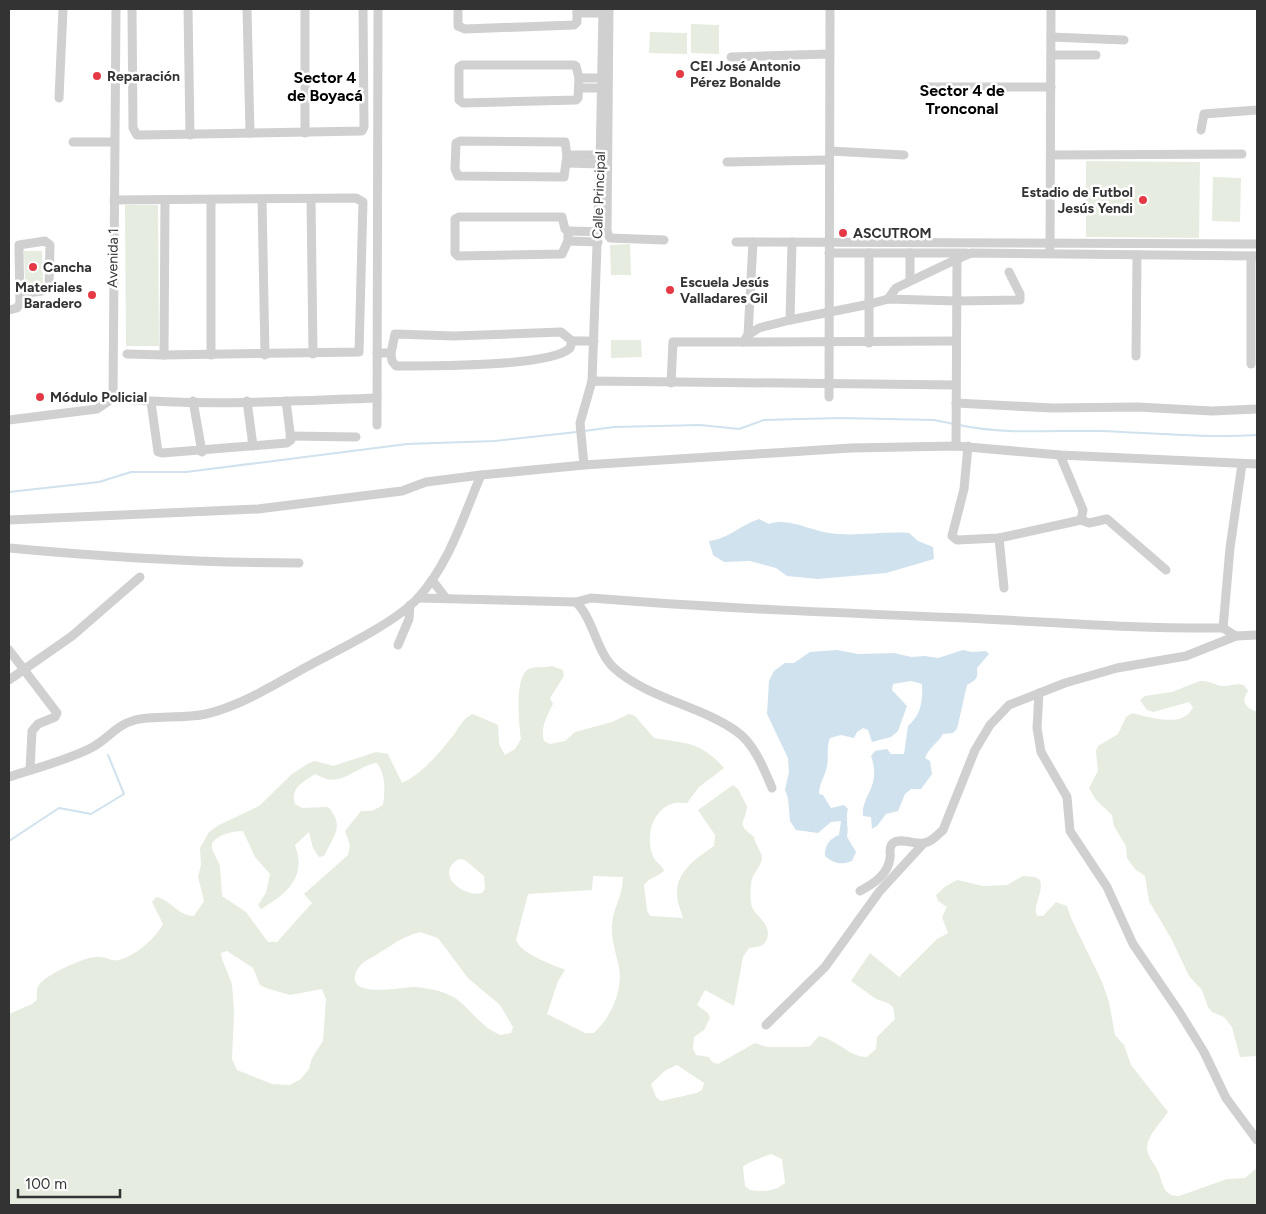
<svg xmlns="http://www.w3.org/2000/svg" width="1266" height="1214" viewBox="0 0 1266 1214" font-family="Figtree,sans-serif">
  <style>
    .green { fill: #e6ecdf; fill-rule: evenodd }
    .water { fill: #cfe2ee }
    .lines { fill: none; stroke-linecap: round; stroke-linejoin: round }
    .stream { stroke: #cfe2ee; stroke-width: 2 }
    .minor { stroke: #d0d0d0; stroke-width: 9 }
    .poi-dot { fill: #e63946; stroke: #fff; stroke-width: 2 }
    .labels { text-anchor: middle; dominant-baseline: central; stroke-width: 5; stroke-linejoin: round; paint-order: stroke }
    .poi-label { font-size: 14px; font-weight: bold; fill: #333; stroke: #fff; text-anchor: start }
    .street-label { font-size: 14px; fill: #333; stroke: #fff }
    .quarter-label { font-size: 16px; font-weight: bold; fill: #000; stroke: #fff }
  </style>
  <rect width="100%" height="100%" fill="#fff"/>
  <g class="green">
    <polygon points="691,24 719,25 719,54 691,53"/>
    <polygon points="650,32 687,33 687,54 649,53"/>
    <polygon points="1086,161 1200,162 1199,238 1086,237"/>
    <polygon points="1213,177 1241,178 1240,222 1212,221"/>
    <polygon points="125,205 158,205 159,346 126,346"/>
    <polygon points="630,244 631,275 611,275 610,245"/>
    <polygon points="24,251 42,251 43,283 25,284"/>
    <polygon points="611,340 641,340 642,357 611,358"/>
    <path d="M 552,666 L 563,670 L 564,676 L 550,698 L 553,704 C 547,715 540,729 544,741 L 550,744 L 565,741 L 575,732 L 612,722 L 629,714 L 635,716 L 654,738 C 687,744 700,741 724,768 L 699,787 L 687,803 C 683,803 678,802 675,803 C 652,808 645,837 653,856 C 655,863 662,864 664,871 C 657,877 650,877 644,885 L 647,910 L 650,916 L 683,918 C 681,911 677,902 677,895 C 675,872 698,857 714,846 L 715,835 L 698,810 L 733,785 L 738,789 L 747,806 C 746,824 734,822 754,837 C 755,845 762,852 762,858 C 761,867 754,872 752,879 C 750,885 750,901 752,907 C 755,916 774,925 766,941 C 763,947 755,947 749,948 L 743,957 L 734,1006 L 705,990 L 697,1005 L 708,1013 L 710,1018 L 704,1030 L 694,1037 L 693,1049 L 696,1055 L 709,1057 L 712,1062 L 718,1064 L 755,1043 L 767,1047 L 804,1047 L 810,1046 L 819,1036 C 838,1040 849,1057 867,1057 L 876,1049 L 877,1037 L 895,1019 L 893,1007 L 888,1003 L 876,999 L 851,981 L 870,953 L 899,977 L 937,939 L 948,933 L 942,917 L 947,907 L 938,901 L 936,895 L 946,886 L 957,880 L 983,886 L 1007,885 L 1023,876 L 1035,877 L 1040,880 C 1044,893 1032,905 1037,916 L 1043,916 L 1056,902 L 1067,906 L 1071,918 L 1102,982 L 1109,1002 L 1115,1035 L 1124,1045 L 1131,1065 L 1168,1112 C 1162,1121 1151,1132 1148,1142 C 1144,1154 1154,1162 1158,1171 C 1163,1182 1162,1196 1179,1196 L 1227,1179 L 1245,1178 L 1257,1168 L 1257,1205 L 9,1205 L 9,1014 L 32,1004 L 37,1000 C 37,995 36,989 39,985 C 45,975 88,955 100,957 C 107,957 112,962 119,960 C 135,956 155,939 163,924 L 152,902 L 156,897 C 170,899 178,916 194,916 L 204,901 L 198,877 L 201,865 L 200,848 L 209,832 L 219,825 L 259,806 L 292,774 L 309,763 L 315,761 L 333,766 L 376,752 L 388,754 L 402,783 C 422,774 438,754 452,737 C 460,728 461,719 473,714 L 498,725 L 499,744 L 505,755 L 515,749 L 521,739 C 519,726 514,675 529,669 C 535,666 545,668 552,666 ZM 377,763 C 386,775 385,791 383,805 L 372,811 L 361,811 L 345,831 L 350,845 L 348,855 L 304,894 L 312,903 L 277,942 L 268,942 L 246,912 L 222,896 L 220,866 L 212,849 L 212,843 C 219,834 232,831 243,831 L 255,857 L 270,874 L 266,893 L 258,905 L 261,909 C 287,894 307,877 295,845 L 309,832 L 313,848 L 319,857 L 324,856 C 334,835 345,826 328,807 L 302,808 L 295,804 C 290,788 303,782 315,774 C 319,776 323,778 327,779 C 344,784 361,764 377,763 ZM 459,859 L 465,860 L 484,876 L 485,889 L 482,893 C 462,898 434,873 459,859 ZM 593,876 L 623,877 C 623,896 613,908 612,925 C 611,939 616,953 619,967 C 623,991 611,1017 594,1033 L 585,1033 L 547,1014 L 558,981 L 565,970 C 551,964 521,954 516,940 L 528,894 L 592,890 ZM 420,932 L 438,938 L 468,978 L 500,1005 L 513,1027 L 511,1033 L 500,1035 C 493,1031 486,1028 481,1022 C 470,1013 462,1000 449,995 C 439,990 427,988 416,987 C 404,986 351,999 355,976 C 356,968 363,962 369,959 C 387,949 400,937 420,932 ZM 227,951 L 253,968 L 260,985 L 266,988 L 290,995 L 322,989 L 326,999 L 323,1041 L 312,1058 L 309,1069 L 301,1079 L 290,1085 L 272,1084 L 237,1070 L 232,1059 L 234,1012 L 232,984 L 222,959 L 221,953 ZM 677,1065 L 704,1083 L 702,1090 L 697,1093 L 661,1101 L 656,1097 L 651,1084 L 666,1070 ZM 771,1154 L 782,1159 L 785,1183 C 775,1192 762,1192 750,1190 L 745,1186 L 743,1167 C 750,1161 762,1158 771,1154 Z"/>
    <path d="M 1200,681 C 1209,680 1216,686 1224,686 C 1232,686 1236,683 1244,685 L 1248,691 C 1240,702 1246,708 1257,712 L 1257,1056 L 1240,1057 L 1232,1027 L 1224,1017 L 1212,1012 L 1208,1007 L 1202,990 L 1189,976 L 1172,940 L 1149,901 L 1145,876 L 1135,869 L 1127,858 L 1126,846 L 1114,826 L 1112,815 L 1096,800 L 1089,788 L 1098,771 L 1096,751 L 1098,746 L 1118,734 L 1126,717 L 1132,713 C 1149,717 1184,729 1193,707 L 1189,702 L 1153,712 L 1147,710 L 1140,700 L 1145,696 L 1172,692 Z"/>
  </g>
  <g class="water">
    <path d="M 759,519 L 769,524 C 788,517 809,530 829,533 C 855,537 882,531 909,533 L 918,541 L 933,547 L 934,559 L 886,573 L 818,579 L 787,576 L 776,568 L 750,561 L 724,562 L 713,555 L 709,541 C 728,539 741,525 759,519 Z"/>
    <path d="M 837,650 L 858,654 L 894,653 L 911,657 L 925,656 L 938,658 L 963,650 L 972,652 L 986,651 L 989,654 L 977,668 C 978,678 977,680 967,685 L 957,729 L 953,733 L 943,734 C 938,743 929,747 925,758 L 930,761 L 932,774 L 921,789 L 911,789 L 905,794 L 898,811 L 886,814 L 877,826 L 872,829 L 871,817 L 863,816 C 861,795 882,787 871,756 L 875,751 L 887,749 L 891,754 L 904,754 L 908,726 C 921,715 923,701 922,684 L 911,681 L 893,684 L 892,690 L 907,706 L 898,731 L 891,737 L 872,742 L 868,730 L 863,728 L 857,732 L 854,738 L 841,735 L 830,738 C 826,747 829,757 827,766 C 825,777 819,783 819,794 L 823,795 L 831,808 L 844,805 L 848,809 C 845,819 849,827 847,837 L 856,852 L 852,861 C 841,865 834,864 825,856 C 825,845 829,839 839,835 L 841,821 L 831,822 L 818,833 L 796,830 L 790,821 L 788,798 L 785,790 L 789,772 L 788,758 L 767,714 L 769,681 L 774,671 L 785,663 L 794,663 L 810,652 Z"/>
  </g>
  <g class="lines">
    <g class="stream">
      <path d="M 959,425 C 1006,435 1053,430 1100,431 C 1153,433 1205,438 1257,435"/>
      <polyline points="584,431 614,427 700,425 739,429 764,420 840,418 934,420 954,424"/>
      <polyline points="9,492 99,482 131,472 186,472 407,444 495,441 577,432"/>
      <polyline points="9,841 59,808 91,814 124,794 108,755"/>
    </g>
    <g class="minor">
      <polyline points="132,9 133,128 137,135 142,135 362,131 364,127 363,9"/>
      <polyline points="188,9 190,135"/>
      <polyline points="247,9 250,133"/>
      <polyline points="305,9 305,133"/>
      <polyline points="458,9 458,26 465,29 574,25 577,22 577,9"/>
      <polyline points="577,13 603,13"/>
      <polyline points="1051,37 1124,40"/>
      <polyline points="1051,55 1096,55"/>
      <polyline points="731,57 829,54"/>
      <polygon points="462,65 574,65 576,66 579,78 578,98 576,100 463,103 459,100 459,67"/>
      <polyline points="579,78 602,78"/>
      <polyline points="926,87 1051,87"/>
      <polyline points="579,88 602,88"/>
      <polyline points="59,98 63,9"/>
      <polyline points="1201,130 1204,114 1257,110"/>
      <polygon points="460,141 565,142 567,155 564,177 458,176 455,169 456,143"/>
      <polyline points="73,142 114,142"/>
      <polyline points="830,151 904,155"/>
      <polyline points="567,155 601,155"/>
      <polyline points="1052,155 1242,154"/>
      <polyline points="727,162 829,160"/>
      <polyline points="567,163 600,164"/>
      <polyline points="311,199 313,354"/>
      <polyline points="114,200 356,198 363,202 359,352 164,355 127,354"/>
      <polyline points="262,200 265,355"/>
      <polygon points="459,217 562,217 565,229 568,231 568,241 562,254 458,256 455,253 455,219"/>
      <polyline points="568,231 607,232 610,238 664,240"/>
      <polyline points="607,232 609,9"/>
      <polyline points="568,241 598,242"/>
      <polyline points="736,242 1257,244"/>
      <polyline points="1050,249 1051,9"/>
      <polyline points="829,253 966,253"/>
      <polyline points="869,253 869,343"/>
      <polyline points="910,253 910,280"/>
      <polyline points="1251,256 1251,364"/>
      <polyline points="957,259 971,253 1257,256"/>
      <polyline points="888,299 896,288 957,259 956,446"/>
      <polyline points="9,310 17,308 20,303 19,249 19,245 45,241 50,245 49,287 42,291 20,294"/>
      <polyline points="790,320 792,242"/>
      <polyline points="748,335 759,328 790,320 870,304 888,299 957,301 1020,300 1020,294 1009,272"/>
      <polyline points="572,341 594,341"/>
      <polyline points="743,342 956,341"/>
      <path d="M 377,353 L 391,353 L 392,361 L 396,366 C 427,366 551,367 570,348 L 572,341 L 561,332 L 454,336 L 395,334 L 391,353"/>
      <polyline points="164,355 165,200"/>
      <polyline points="211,355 211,200"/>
      <polyline points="1136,356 1137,255"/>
      <polyline points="592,381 600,164 603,9"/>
      <polyline points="671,383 673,342 743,342 748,335 753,242"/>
      <polyline points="829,397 830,9"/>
      <path d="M 113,398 C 200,407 290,401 377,398"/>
      <polyline points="193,401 202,452"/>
      <polyline points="247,401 253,446"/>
      <polyline points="151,402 158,452 162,453 287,443 291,440 286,401"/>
      <polyline points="956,403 1052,408 1137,407 1212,411 1257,409"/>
      <polyline points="9,420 97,409 113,398 116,9"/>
      <polyline points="377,425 378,9"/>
      <polyline points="290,436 356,437"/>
      <polyline points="968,446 964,489 952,536 957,540 999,538 1081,520 1083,510 1060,455"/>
      <polyline points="1242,464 1230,548 1223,628 1236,636 1257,635"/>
      <polyline points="584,465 580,423 592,381 956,385"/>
      <polyline points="9,520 258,509 402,491 426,482 481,475 584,465 851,448 956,446 1060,455 1257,464"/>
      <polyline points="1081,520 1089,523 1107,519 1166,570"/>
      <polyline points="999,538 1004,588"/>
      <path d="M 9,548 C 105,557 202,563 299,563"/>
      <polyline points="432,580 445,597"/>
      <path d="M 418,598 L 576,602 L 591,598 C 715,608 840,613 965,618 C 1051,622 1137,629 1223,628"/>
      <path d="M 576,602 C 594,620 596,651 614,668 C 647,698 701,706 736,731 C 754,743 764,769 772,788"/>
      <polyline points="398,645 409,619 410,605"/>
      <polyline points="9,650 57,713 55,717 38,724 32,731 30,770"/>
      <polyline points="9,680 72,636 140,577"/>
      <polyline points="1039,693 1037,728 1041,752 1067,797 1070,831 1107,887 1133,944 1180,1013 1204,1052 1226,1098 1257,1140"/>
      <path d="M 9,777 C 36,768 65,761 91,748 C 107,740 116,725 135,720 C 154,715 183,719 206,714 C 244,705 278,682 312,664 C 342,648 394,623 417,599 C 449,565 463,517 481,475"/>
      <path d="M 860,891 C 873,884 888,875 890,858 C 891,853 888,847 893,843 C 901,837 915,845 924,843 C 932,842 937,835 943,830 L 975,750 L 990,725 L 1009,705 L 1065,683 L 1117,668 L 1186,656 L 1236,636"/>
      <polyline points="766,1025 825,967 879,892 924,843"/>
    </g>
  </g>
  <g class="poi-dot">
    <circle cx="680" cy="74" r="5"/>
    <circle cx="97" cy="76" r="5"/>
    <circle cx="1143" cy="200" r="5"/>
    <circle cx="843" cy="233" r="5"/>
    <circle cx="33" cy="267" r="5"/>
    <circle cx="670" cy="290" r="5"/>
    <circle cx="92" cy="295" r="5"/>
    <circle cx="40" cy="397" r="5"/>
  </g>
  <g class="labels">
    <g class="poi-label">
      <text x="690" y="66">CEI José Antonio<tspan x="690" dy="16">Pérez Bonalde</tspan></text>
      <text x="107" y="76">Reparación</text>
      <text x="1133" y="192" text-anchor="end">Estadio de Futbol<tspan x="1133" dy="16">Jesús Yendi</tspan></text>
      <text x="853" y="233">ASCUTROM</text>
      <text x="43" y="267">Cancha</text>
      <text x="680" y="282">Escuela Jesús<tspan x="680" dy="16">Valladares Gil</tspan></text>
      <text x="82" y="287" text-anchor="end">Materiales<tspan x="82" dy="16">Baradero</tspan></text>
      <text x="50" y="397">Módulo Policial</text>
    </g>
    <g class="street-label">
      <text transform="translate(599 195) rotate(-88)">Calle Principal</text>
      <text transform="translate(113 258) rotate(-89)">Avenida 1</text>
    </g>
    <g class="quarter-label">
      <text x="325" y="77">Sector 4<tspan x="325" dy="18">de Boyacá</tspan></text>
      <text x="962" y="90">Sector 4 de<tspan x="962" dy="18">Tronconal</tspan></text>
    </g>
  </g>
  <rect width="1266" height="1214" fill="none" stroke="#333333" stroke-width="20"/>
  <path d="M18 1189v8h102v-8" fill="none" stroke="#333333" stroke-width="2.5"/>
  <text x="25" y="1189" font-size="15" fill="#333333" stroke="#ffffff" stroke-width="4" paint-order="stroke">100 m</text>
</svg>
